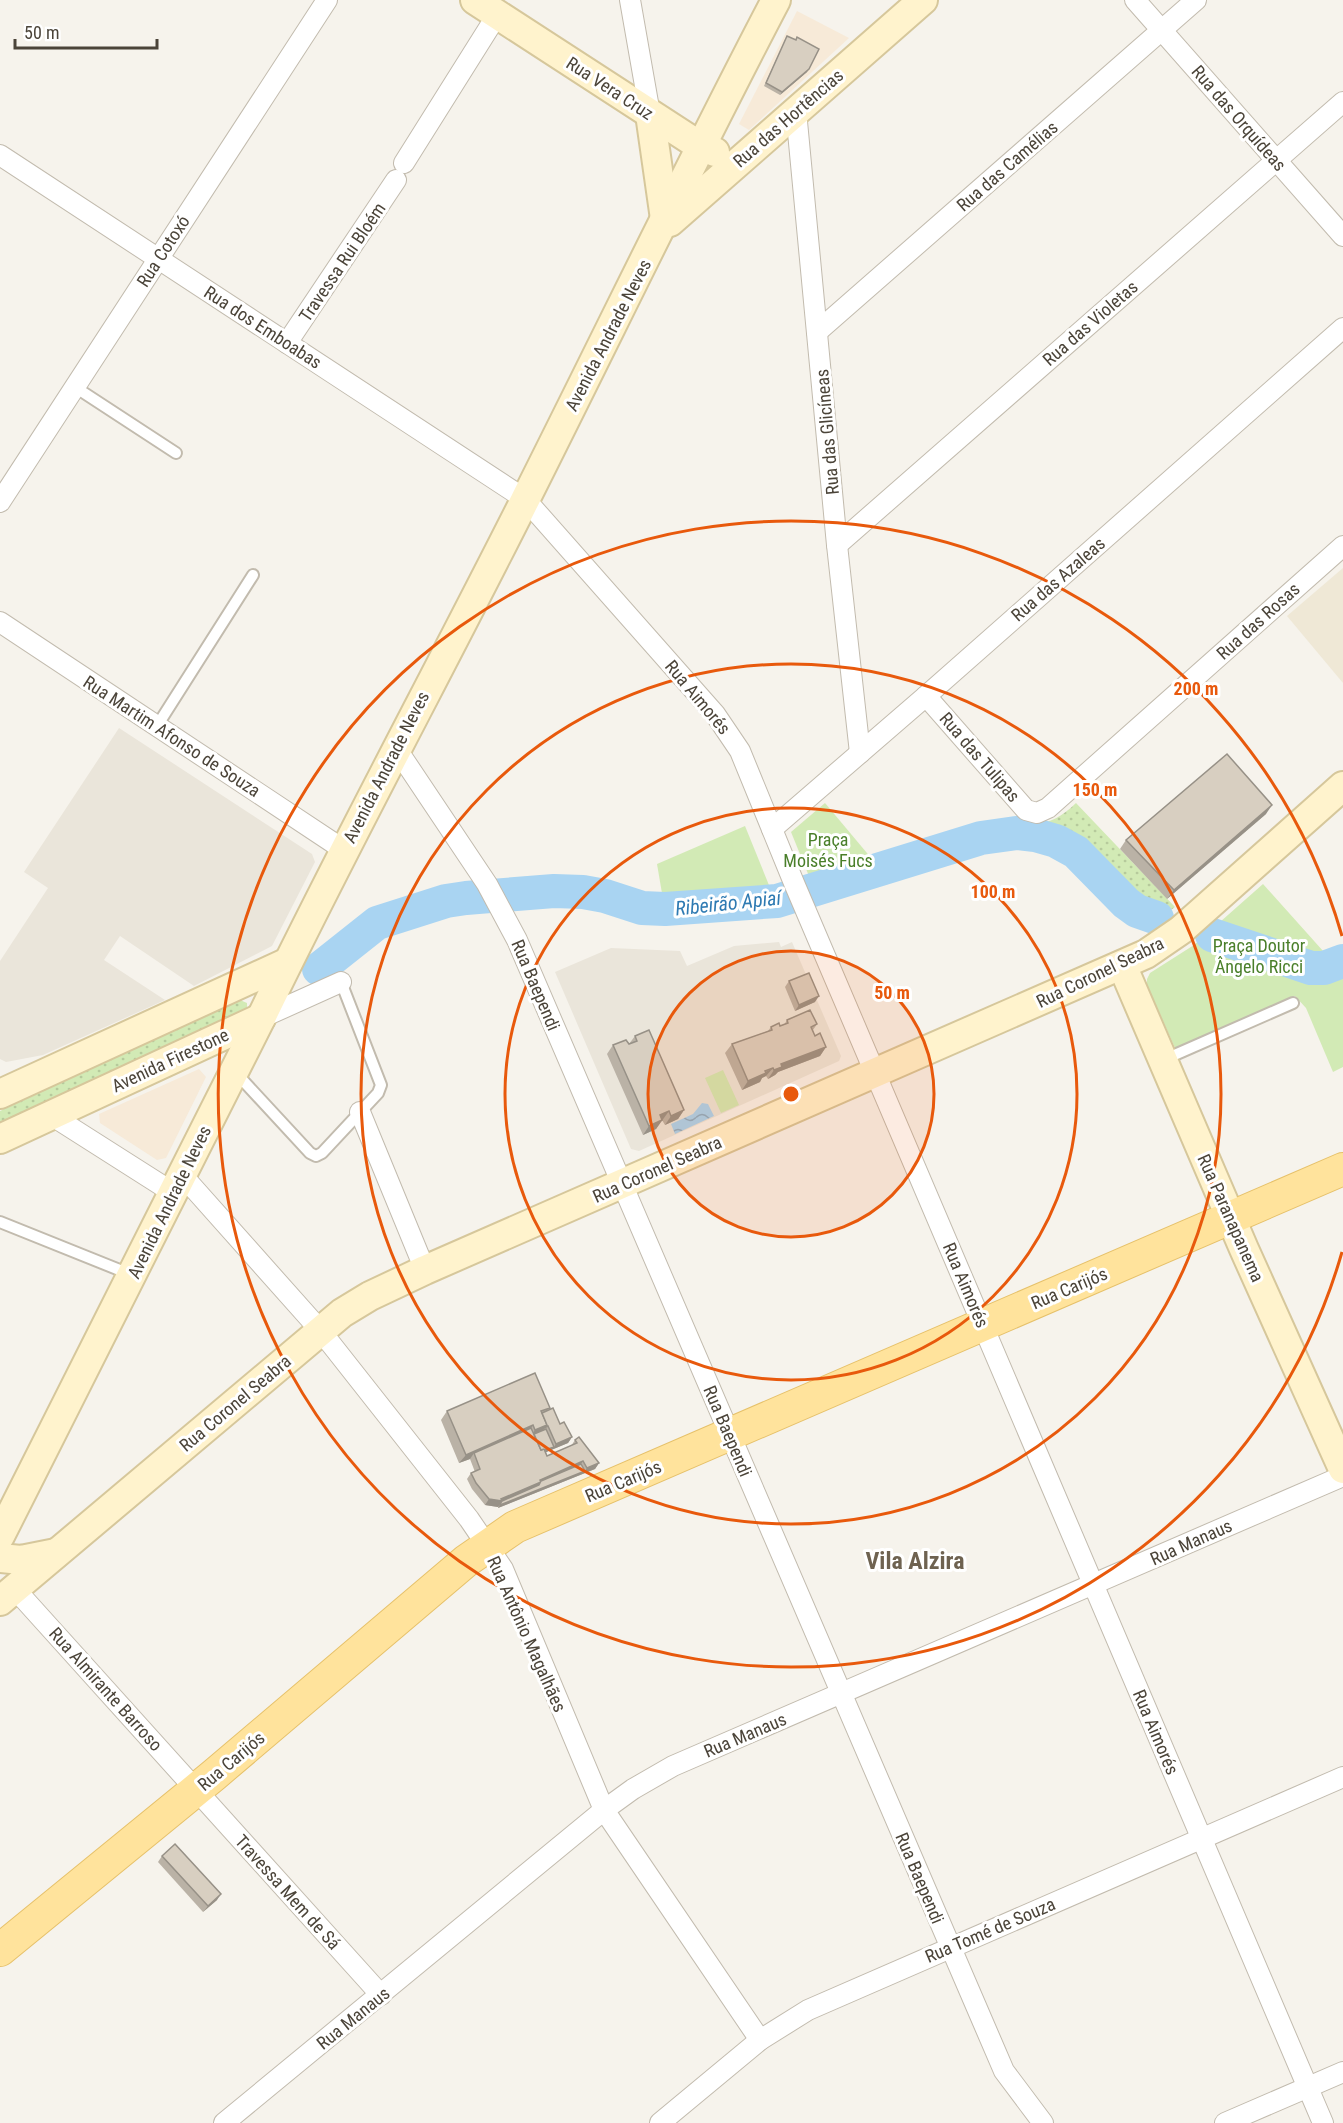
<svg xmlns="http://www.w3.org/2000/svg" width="1343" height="2123" viewBox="0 0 1343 2123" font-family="'Roboto Condensed',sans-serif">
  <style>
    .residential { fill: #eae5da }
    .commercial { fill: #f7ead8 }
    .education { fill: #efe8d6 }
    .grass { fill: url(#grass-dots) }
    .green { fill: #d2eab5 }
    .water { fill: url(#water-waves) }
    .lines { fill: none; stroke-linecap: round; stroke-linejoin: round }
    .river { stroke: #a9d4f2; stroke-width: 34 }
    .lane-casing { stroke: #c2bbae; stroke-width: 14 }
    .street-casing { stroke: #c2bbae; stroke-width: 22 }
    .secondary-casing { stroke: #d6c79b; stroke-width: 32 }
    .primary-casing { stroke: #e6c16a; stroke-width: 34 }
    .lane { stroke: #fff; stroke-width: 10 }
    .street { stroke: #fff; stroke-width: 20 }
    .secondary { stroke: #fff3cd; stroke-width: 28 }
    .primary { stroke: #ffe39c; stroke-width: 32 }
    .wall { fill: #bab2a6 }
    .shaded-wall { fill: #979187 }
    .building { fill: #d8cfc1; stroke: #979187; stroke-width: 1.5 }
    .ring { fill: none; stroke: #e8590c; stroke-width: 3 }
    .labels { text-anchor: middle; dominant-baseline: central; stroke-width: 6; stroke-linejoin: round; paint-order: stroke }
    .street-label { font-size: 18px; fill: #4b4439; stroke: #fff }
    .park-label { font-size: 18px; fill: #4a7f2a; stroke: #fff }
    .water-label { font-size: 20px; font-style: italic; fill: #2e7ab2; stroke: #fff }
    .district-label { font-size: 24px; font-weight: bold; fill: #6e6250; stroke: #fff }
    .centre { fill: #e8590c; stroke: #fff; stroke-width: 3 }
    .ring-label { font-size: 18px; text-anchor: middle; font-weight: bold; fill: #e8590c; stroke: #fff; stroke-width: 6; stroke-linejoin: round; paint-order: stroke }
  </style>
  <defs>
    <pattern id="grass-dots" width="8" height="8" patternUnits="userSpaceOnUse" patternTransform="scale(1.5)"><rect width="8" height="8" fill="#d2eab5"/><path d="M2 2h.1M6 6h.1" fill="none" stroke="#b6ca9c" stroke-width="1.8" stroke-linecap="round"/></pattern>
    <pattern id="water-waves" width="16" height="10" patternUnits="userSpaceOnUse" patternTransform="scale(1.5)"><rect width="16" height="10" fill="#a9d4f2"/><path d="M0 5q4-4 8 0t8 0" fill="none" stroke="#8caec5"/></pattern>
  </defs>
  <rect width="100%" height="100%" fill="#f6f3ec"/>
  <g class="residential">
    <polygon points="119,728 312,854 315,862 272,946 194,986 120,936 104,960 165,1000 43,1055 6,1062 0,1059 0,961 48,888 24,872"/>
    <polygon points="779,942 781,947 792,942 841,1056 839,1061 639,1151 631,1149 555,972 611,948 680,951 687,966 734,946"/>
  </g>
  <g class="commercial">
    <polygon points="797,11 849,38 749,130 739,124"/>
    <polygon points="199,1069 206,1077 166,1158 157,1160 100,1123 99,1114"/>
  </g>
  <polygon class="education" points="1343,568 1343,683 1287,616"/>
  <g class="grass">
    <path d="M 1076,803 L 1175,907 L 1148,927 L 1080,851 L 1013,820 C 1042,827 1055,823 1076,803 Z"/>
    <polygon points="240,1000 247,1003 247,1007 244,1010 0,1124 0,1111"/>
  </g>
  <g class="green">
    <polygon points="825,803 877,865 813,886 791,832"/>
    <polygon points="745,826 773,895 664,905 657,864"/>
    <polygon points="1263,884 1332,961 1313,972 1325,977 1343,969 1343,1067 1333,1072 1306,1008 1295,996 1175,1048 1147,985 1147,979 1150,973 1194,945"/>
    <polygon points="723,1070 739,1105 721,1113 705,1078"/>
  </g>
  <polygon class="water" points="702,1103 708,1104 714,1116 675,1134 671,1124 693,1114"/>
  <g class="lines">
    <g class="river">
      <polyline points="1212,935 1311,968 1324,968 1343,961"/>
      <polyline points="319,969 377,923 446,901 466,898 554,891 583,892 605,896 642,908 665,909 777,901 981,838 1016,833 1035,835 1056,841 1076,852 1126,903 1137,911 1157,918"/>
    </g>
    <defs>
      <g id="lane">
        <polyline points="75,387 176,453"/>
        <polyline points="157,726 253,575"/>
        <polyline points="1163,1060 1293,1003"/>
        <polyline points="236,1073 310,1153 316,1156 322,1153 378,1093 381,1085 341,982"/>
        <polyline points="0,1222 132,1275"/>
      </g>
      <g id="street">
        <polyline points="630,0 650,114"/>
        <polyline points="1135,0 1343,236"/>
        <polyline points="796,111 837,545 860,753"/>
        <polyline points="0,155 525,499 715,714 740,751 794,883 1323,2123"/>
        <polyline points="404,163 497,15"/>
        <polyline points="817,332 1196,0"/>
        <polyline points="287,343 396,180"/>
        <polyline points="0,502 327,0"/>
        <polyline points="837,545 1343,102"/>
        <polyline points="0,622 344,850"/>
        <polyline points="926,696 1026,810 1037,813 1048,808 1343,546"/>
        <polyline points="396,748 487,884 517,940 1004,2071 1043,2123"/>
        <polyline points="772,829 926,696 1343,328"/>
        <polyline points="261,1018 341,982"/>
        <polyline points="360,1112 425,1270"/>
        <polyline points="51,1115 172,1192"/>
        <polyline points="182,1175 320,1330 469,1519 503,1569 604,1810 760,2040"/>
        <polyline points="15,1589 381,1995"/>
        <polyline points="224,2123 604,1810 633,1789 673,1766 1343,1476"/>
        <polyline points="660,2123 760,2040 808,2010 1343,1777"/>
        <polyline points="1225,2123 1343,2072"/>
      </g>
      <g id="secondary">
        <polyline points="475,0 700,146 715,152"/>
        <polyline points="650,114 665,219"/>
        <polyline points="670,222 923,0"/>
        <polyline points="1122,965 1244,1249 1343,1469"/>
        <polyline points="0,1094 288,962"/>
        <polyline points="0,1139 261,1018"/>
        <path d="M 0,1536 L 261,1018 C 345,844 437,675 524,502 C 608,335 689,166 776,0"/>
        <polyline points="0,1558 21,1560 56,1553"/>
        <polyline points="0,1601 342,1313 370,1296 425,1270 1146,954 1181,930 1343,786"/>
      </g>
      <polyline id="primary" points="0,1950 214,1775 466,1561 515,1527 1343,1169"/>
    </defs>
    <use href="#lane" class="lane-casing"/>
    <use href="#street" class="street-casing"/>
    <use href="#secondary" class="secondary-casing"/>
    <use href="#primary" class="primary-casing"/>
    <use href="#lane" class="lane"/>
    <use href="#street" class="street"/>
    <use href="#secondary" class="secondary"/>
    <use href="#primary" class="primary"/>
  </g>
  <g class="wall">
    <polygon points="787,36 807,72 780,95 764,86"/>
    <polygon points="1266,814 1167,899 1120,849 1126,840"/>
    <polygon points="789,981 815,1002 795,1011 785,987"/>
    <polygon points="787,1020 817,1024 813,1030 815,1036 826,1047 820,1056 778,1072 775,1075 768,1079 766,1076 762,1078 760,1082 742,1090 725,1053 732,1044 768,1031 771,1027 780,1026 784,1025"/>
    <polygon points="635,1036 684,1110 678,1119 665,1125 662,1120 656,1129 643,1135 607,1054 613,1045 629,1044"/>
    <polygon points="550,1408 548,1410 572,1437 568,1443 546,1452 547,1456 571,1446 575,1440 599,1463 595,1469 498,1508 498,1507 485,1505 472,1489 467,1479 471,1473 475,1472 470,1459 459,1463 441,1420 447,1411"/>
    <polygon points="162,1856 217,1900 203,1912 158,1862"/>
  </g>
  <g class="shaded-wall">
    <polygon points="809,69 807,72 780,95 782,92"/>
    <polygon points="1272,805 1266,814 1167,899 1174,890"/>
    <polygon points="819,996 815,1002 795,1011 799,1005"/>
    <polygon points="826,1047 820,1056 778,1072 775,1075 768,1079 774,1070 781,1064"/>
    <polygon points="773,1068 766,1076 762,1078 760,1082 742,1090 748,1081"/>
    <polygon points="684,1110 678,1119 665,1125 671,1116"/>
    <polygon points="669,1111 656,1129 643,1135 649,1126 660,1115"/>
    <polygon points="533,1425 527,1434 474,1453 470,1459 459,1463 466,1455"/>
    <polygon points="547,1425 540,1434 529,1439 535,1430"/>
    <polygon points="572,1437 568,1443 537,1456 539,1453 554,1447 556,1444"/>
    <polygon points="583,1461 579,1466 537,1488 501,1503 498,1507 485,1505 489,1499 501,1499 540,1480"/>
    <polygon points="599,1463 595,1469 498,1508 500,1505 585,1471 587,1468"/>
    <polygon points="221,1894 217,1900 203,1912 208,1906"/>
  </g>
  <g class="building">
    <polygon points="787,36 796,40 797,37 819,49 809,69 782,92 766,83"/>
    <polygon points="1227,754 1272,805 1174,890 1126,840"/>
    <polygon points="809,973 819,996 799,1005 789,981"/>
    <polygon points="810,1010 817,1024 811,1027 815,1036 820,1033 826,1047 781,1064 782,1067 774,1070 773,1068 765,1071 766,1073 748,1081 732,1044 772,1030 771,1027 779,1023 780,1026 788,1023 787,1020"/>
    <polygon points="649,1030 684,1110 671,1116 669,1111 660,1115 662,1120 649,1126 613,1045 626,1040 629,1044 637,1041 635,1036"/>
    <polygon points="535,1373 550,1408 541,1411 547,1425 535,1430 533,1425 466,1455 447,1411"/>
    <polygon points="553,1408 560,1424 564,1422 572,1437 556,1444 548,1426 544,1428 547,1425 542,1413"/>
    <polygon points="531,1428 541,1450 544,1449 547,1456 577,1443 575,1440 579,1437 599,1463 587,1468 583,1461 540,1480 541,1482 501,1499 502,1501 489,1499 476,1483 471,1473 480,1469 474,1453"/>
    <polygon points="546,1429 554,1447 545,1450 544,1449 541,1450 534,1434"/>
    <polygon points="581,1464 585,1471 500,1505 500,1504 502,1501 539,1485 541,1481"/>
    <polygon points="175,1844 221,1894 208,1906 162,1856"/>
  </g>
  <circle cx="791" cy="1094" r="143" fill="#e8590c" fill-opacity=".12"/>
  <g class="ring">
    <circle cx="791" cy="1094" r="143"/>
    <circle cx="791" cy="1094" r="286"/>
    <circle cx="791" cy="1094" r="430"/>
    <path d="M1342 1252A573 573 0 1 1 1342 936"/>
  </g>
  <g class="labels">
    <g class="street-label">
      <text transform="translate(610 88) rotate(33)">Rua Vera Cruz</text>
      <text transform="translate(788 118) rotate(-41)">Rua das Hortências</text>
      <text transform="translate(1239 118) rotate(49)">Rua das Orquídeas</text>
      <text transform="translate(1007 166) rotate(-41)">Rua das Camélias</text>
      <text transform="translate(163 251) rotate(-57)">Rua Cotoxó</text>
      <text transform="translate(342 262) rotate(-56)">Travessa Rui Bloém</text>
      <text transform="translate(1090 323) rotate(-41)">Rua das Violetas</text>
      <text transform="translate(263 327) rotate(33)">Rua dos Emboabas</text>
      <text transform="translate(608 335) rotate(-63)">Avenida Andrade Neves</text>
      <text transform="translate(827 432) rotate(-95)">Rua das Glicíneas</text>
      <text transform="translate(1058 579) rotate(-41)">Rua das Azaleas</text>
      <text transform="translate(1258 621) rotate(-42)">Rua das Rosas</text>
      <text transform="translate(698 697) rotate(50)">Rua Aimorés</text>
      <text transform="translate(172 736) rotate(33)">Rua Martim Afonso de Souza</text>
      <text transform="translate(980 757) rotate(49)">Rua das Tulipas</text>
      <text transform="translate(386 767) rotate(-63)">Avenida Andrade Neves</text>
      <text transform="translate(1100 972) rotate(-26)">Rua Coronel Seabra</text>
      <text transform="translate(536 985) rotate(67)">Rua Baependi</text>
      <text transform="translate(170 1060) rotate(-25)">Avenida Firestone</text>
      <text transform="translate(657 1169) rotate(-24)">Rua Coronel Seabra</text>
      <text transform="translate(169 1202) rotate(-64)">Avenida Andrade Neves</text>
      <text transform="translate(1231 1218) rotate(66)">Rua Paranapanema</text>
      <text transform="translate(966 1285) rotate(67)">Rua Aimorés</text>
      <text transform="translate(1069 1288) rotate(-23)">Rua Carijós</text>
      <text transform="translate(235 1403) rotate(-40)">Rua Coronel Seabra</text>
      <text transform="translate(728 1431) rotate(67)">Rua Baependi</text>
      <text transform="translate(623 1481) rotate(-23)">Rua Carijós</text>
      <text transform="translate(1191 1542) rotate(-24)">Rua Manaus</text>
      <text transform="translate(527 1634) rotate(66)">Rua Antônio Magalhães</text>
      <text transform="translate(106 1689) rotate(48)">Rua Almirante Barroso</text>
      <text transform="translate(1156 1732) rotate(67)">Rua Aimorés</text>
      <text transform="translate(745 1735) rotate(-23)">Rua Manaus</text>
      <text transform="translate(231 1761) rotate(-40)">Rua Carijós</text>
      <text transform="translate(920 1878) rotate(67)">Rua Baependi</text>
      <text transform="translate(288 1892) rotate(48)">Travessa Mem de Sá</text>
      <text transform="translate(990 1930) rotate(-23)">Rua Tomé de Souza</text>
      <text transform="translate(353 2018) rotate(-39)">Rua Manaus</text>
    </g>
    <g class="park-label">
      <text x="828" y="839">Praça<tspan x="828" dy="21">Moisés Fucs</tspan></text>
      <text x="1259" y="945">Praça Doutor<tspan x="1259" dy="21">Ângelo Ricci</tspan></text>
    </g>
    <g class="water-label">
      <text transform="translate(728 903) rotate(-6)">Ribeirão Apiaí</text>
    </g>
    <g class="district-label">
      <text x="915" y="1561">Vila Alzira</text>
    </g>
  </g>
  <circle cx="791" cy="1094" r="9" class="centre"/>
  <g class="ring-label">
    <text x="1196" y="695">200 m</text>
    <text x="1095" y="796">150 m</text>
    <text x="993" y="898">100 m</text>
    <text x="892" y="999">50 m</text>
  </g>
  <path d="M15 39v9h142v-9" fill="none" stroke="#4b4439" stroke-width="3"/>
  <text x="24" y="39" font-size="18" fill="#4b4439" stroke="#ffffff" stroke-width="4.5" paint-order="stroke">50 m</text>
</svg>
